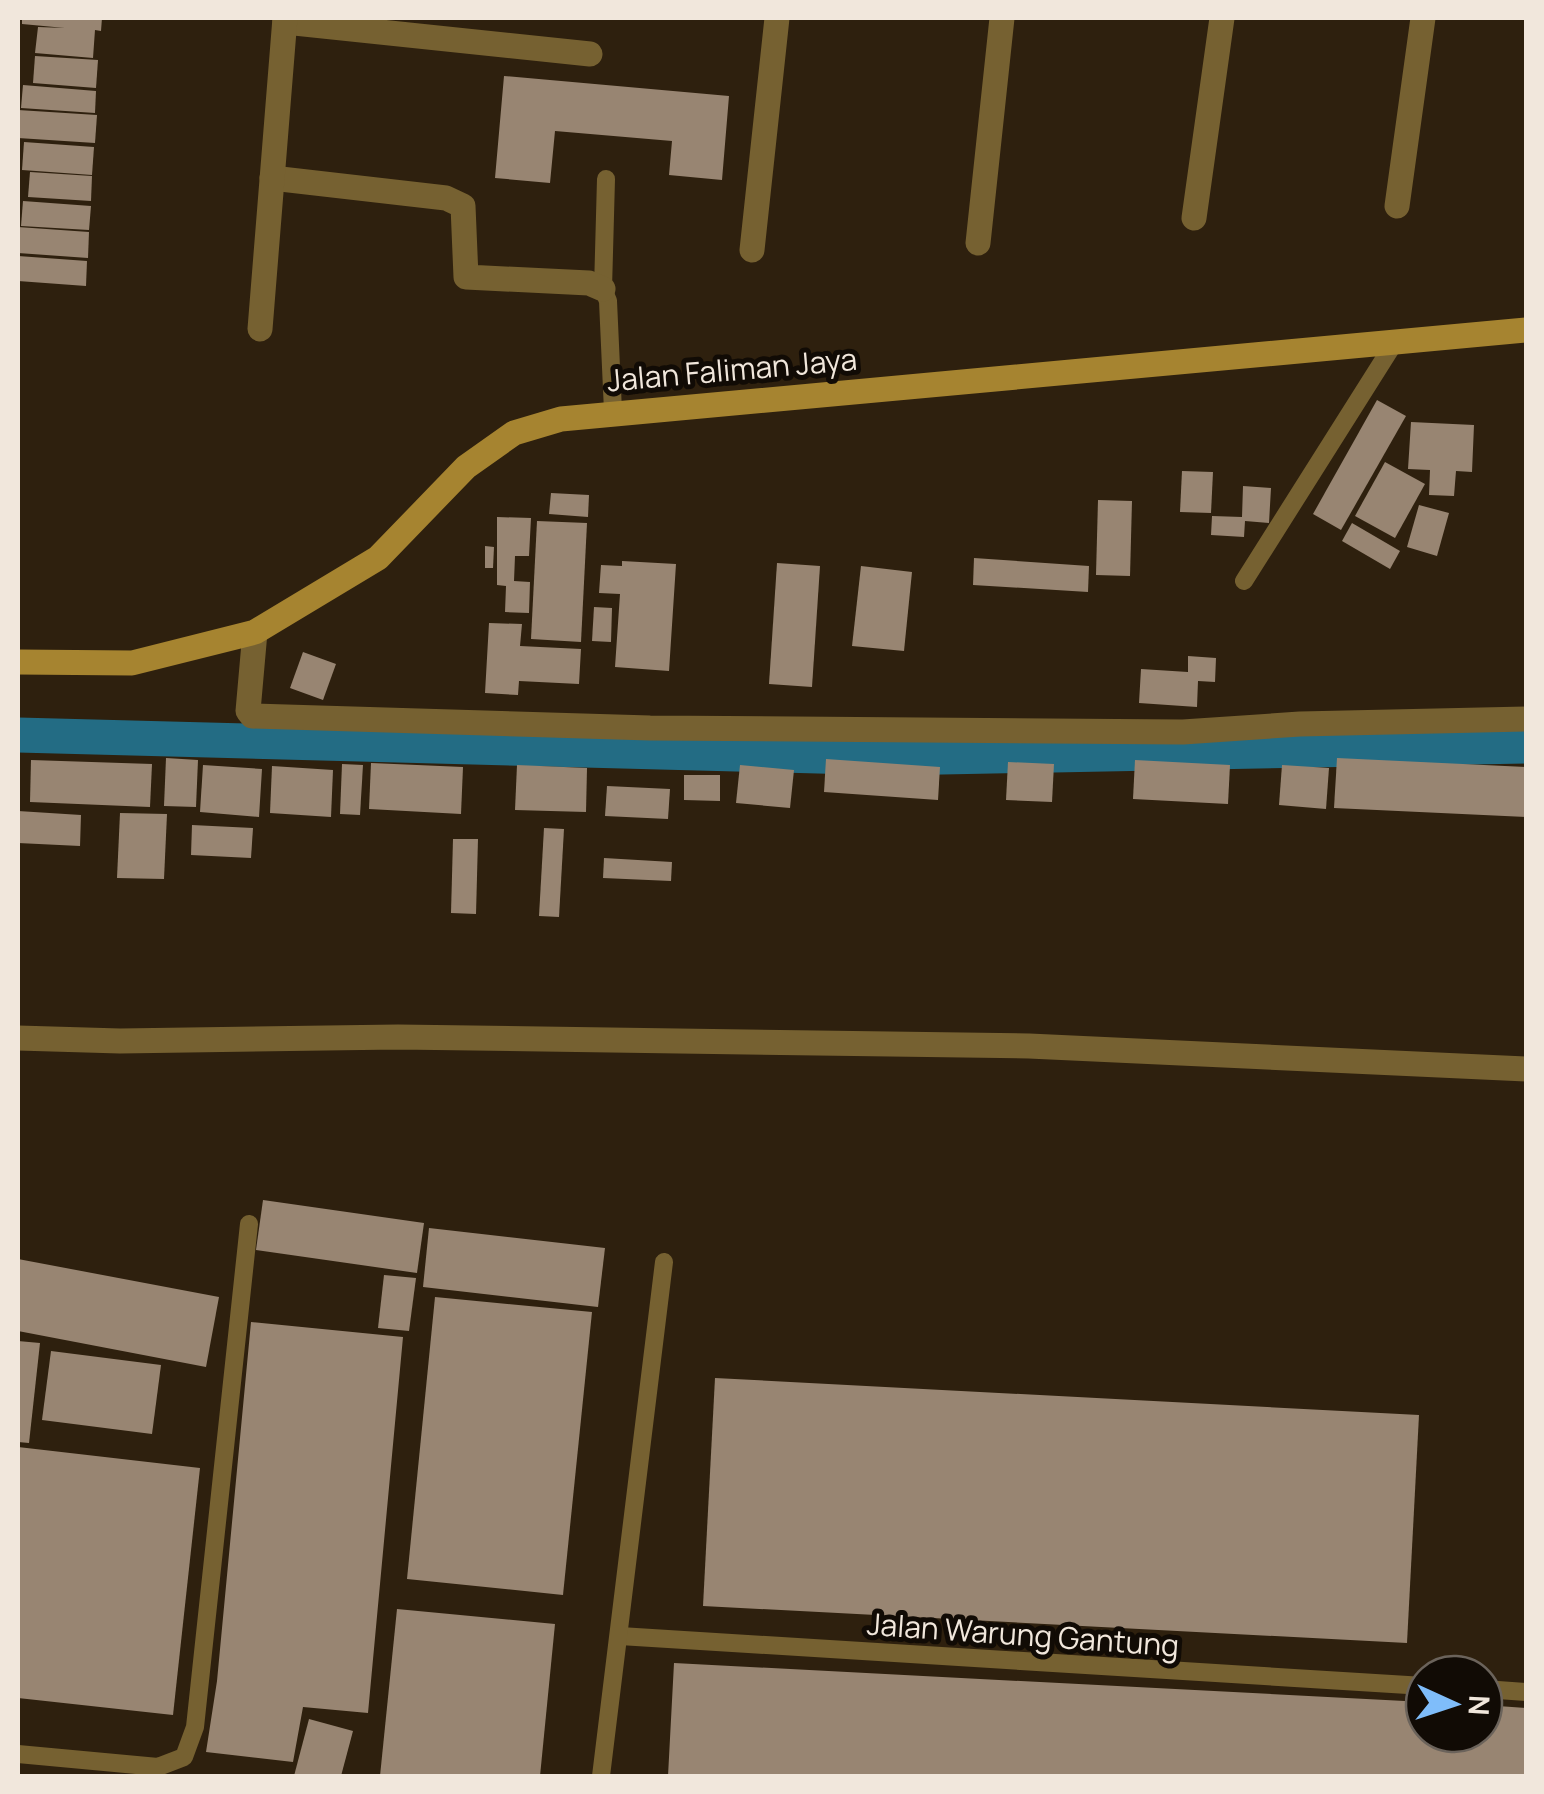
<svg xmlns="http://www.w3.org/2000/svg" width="1544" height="1794" viewBox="0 0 1544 1794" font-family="Manrope,sans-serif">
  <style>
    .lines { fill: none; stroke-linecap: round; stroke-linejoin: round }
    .canal { stroke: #236c84; stroke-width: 35 }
    .building { fill: #988572 }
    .lane { stroke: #766131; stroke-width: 18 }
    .street { stroke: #766131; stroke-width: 25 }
    .secondary { stroke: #a68430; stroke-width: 25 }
    .labels { text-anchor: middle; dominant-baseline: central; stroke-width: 10; stroke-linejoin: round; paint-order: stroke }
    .street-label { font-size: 30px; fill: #f1e7dc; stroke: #110b05 }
  </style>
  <rect width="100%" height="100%" fill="#2e200e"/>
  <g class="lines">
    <polyline class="canal" points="18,735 892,758 1526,746"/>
  </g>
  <g class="building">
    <polygon points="22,18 102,18 101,31 95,30 93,58 35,53 38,27 65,28 22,24"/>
    <polygon points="35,56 98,60 96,88 33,83"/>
    <polygon points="504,76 729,96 722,180 669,175 672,141 555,131 550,183 495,178"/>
    <polygon points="23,85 96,91 95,113 21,108"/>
    <polygon points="18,110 97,115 95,143 18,138"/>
    <polygon points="24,142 94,147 92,175 22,170"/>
    <polygon points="30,172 92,176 91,201 28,197"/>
    <polygon points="23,201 91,206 89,230 21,226"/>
    <polygon points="18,227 89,232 88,258 18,253"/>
    <polygon points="18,256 87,261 86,286 18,281"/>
    <polygon points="1377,400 1406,416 1341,530 1313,514"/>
    <polygon points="1411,422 1474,425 1472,472 1456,471 1454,496 1429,495 1430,470 1408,469"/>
    <polygon points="1385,462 1425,484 1395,538 1355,516"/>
    <polygon points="1182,471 1213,472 1211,513 1180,512"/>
    <polygon points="1243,486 1271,488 1269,523 1245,521 1244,537 1211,535 1212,516 1242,517"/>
    <polygon points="551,493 589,495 588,517 549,514"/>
    <polygon points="1098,500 1132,501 1130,576 1096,575"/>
    <polygon points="1419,505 1449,513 1437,556 1407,547"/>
    <polygon points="497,517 531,518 529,556 515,556 514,581 530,582 529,613 505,612 506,586 497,585"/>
    <polygon points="537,521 587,523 581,642 531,639"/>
    <polygon points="1352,523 1400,551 1390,569 1342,541"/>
    <polygon points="485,546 494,547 493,568 485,568"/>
    <polygon points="974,558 1089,566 1088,592 973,585"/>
    <polygon points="622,561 676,564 669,671 615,667 620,594 599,593 601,565 622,566"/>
    <polygon points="777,563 820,566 812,687 769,684"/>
    <polygon points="861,566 912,572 904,651 852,646"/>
    <polygon points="594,607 612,608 611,642 592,641"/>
    <polygon points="489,623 522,624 520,646 581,649 579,684 519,681 518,695 485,693"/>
    <polygon points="303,652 336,664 323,700 290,688"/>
    <polygon points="1188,656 1216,658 1215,682 1198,681 1197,707 1139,703 1141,669 1188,672"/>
    <polygon points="166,758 198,760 196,807 164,806"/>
    <polygon points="1337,758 1526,767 1526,817 1334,808"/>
    <polygon points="826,759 940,767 938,800 824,792"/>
    <polygon points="31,760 152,764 150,807 30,802"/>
    <polygon points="1135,760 1230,765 1228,804 1133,799"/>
    <polygon points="1008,762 1054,764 1052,802 1006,800"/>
    <polygon points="371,763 463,767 461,814 369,809"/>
    <polygon points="342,764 363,765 360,815 340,814"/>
    <polygon points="203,765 262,769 259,817 200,812"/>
    <polygon points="517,765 587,768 586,812 515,810"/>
    <polygon points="740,765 794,770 790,808 736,803"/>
    <polygon points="1282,765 1329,768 1326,809 1279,805"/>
    <polygon points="272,766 333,770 331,817 270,813"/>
    <polygon points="684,775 720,775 720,801 684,800"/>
    <polygon points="607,786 670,789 668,819 605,816"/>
    <polygon points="18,811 81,815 80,846 18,843"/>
    <polygon points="120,813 167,814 164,879 117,878"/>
    <polygon points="192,825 253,828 251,858 191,855"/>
    <polygon points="544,828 564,829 559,917 539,916"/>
    <polygon points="453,839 478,839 476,914 451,913"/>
    <polygon points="604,858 672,862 671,881 603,878"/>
    <polygon points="263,1200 424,1223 417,1273 256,1250"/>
    <polygon points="429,1228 605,1248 598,1307 423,1287"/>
    <polygon points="18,1259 219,1297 206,1367 18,1331"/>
    <polygon points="384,1275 416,1278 409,1331 378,1328"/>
    <polygon points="435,1297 592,1312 563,1595 407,1579"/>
    <polygon points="251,1322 403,1337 368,1713 303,1707 293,1762 206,1752 217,1681"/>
    <polygon points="18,1341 40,1343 29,1443 18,1442"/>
    <polygon points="51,1351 161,1365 152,1434 42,1420"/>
    <polygon points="715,1378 1419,1415 1407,1643 703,1606"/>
    <polygon points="18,1447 200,1468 173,1715 18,1698"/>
    <polygon points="397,1609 555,1624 540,1776 380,1776"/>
    <polygon points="674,1663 1424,1702 1424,1734 1484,1734 1484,1705 1526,1708 1526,1776 668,1776"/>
    <polygon points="309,1719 353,1731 341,1776 294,1776"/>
  </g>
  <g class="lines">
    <g class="lane">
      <polyline points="606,179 603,289 608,301 613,411"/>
      <polyline points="1244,581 1393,345"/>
      <polyline points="620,1636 1424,1686"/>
      <polyline points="1484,1689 1526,1692"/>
      <polyline points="18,1754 158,1767 184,1757 195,1727 249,1224"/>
      <polyline points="601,1776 664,1262"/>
    </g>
    <g class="street">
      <polyline points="285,22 590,54"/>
      <polyline points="272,178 446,198 463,206 466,277 589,283 603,289"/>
      <polyline points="1397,206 1423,18"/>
      <polyline points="1194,218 1222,18"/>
      <polyline points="978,243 1002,18"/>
      <polyline points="752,250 777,18"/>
      <polyline points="260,329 285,18"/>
      <polyline points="255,632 248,711 252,716 650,728 1183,732 1300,724 1526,719"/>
      <polyline points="18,1038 120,1041 398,1037 1029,1046 1526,1069"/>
    </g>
    <polyline class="secondary" points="18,662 132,663 255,632 378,558 466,467 514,433 561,419 1526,330"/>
  </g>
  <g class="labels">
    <g class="street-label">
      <text transform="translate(732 369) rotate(-5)">Jalan Faliman Jaya</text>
      <text transform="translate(1023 1634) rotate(4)">Jalan Warung Gantung</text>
    </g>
  </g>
  <rect width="1544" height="1794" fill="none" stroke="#f1e7dc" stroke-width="40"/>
  <g transform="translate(1454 1704) rotate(93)"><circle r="48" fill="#110b05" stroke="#6b635b" stroke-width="2.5"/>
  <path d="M0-8L18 38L0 25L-18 38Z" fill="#7fbdfa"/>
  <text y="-15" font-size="28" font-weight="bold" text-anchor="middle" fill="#f1e7dc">N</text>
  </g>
</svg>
